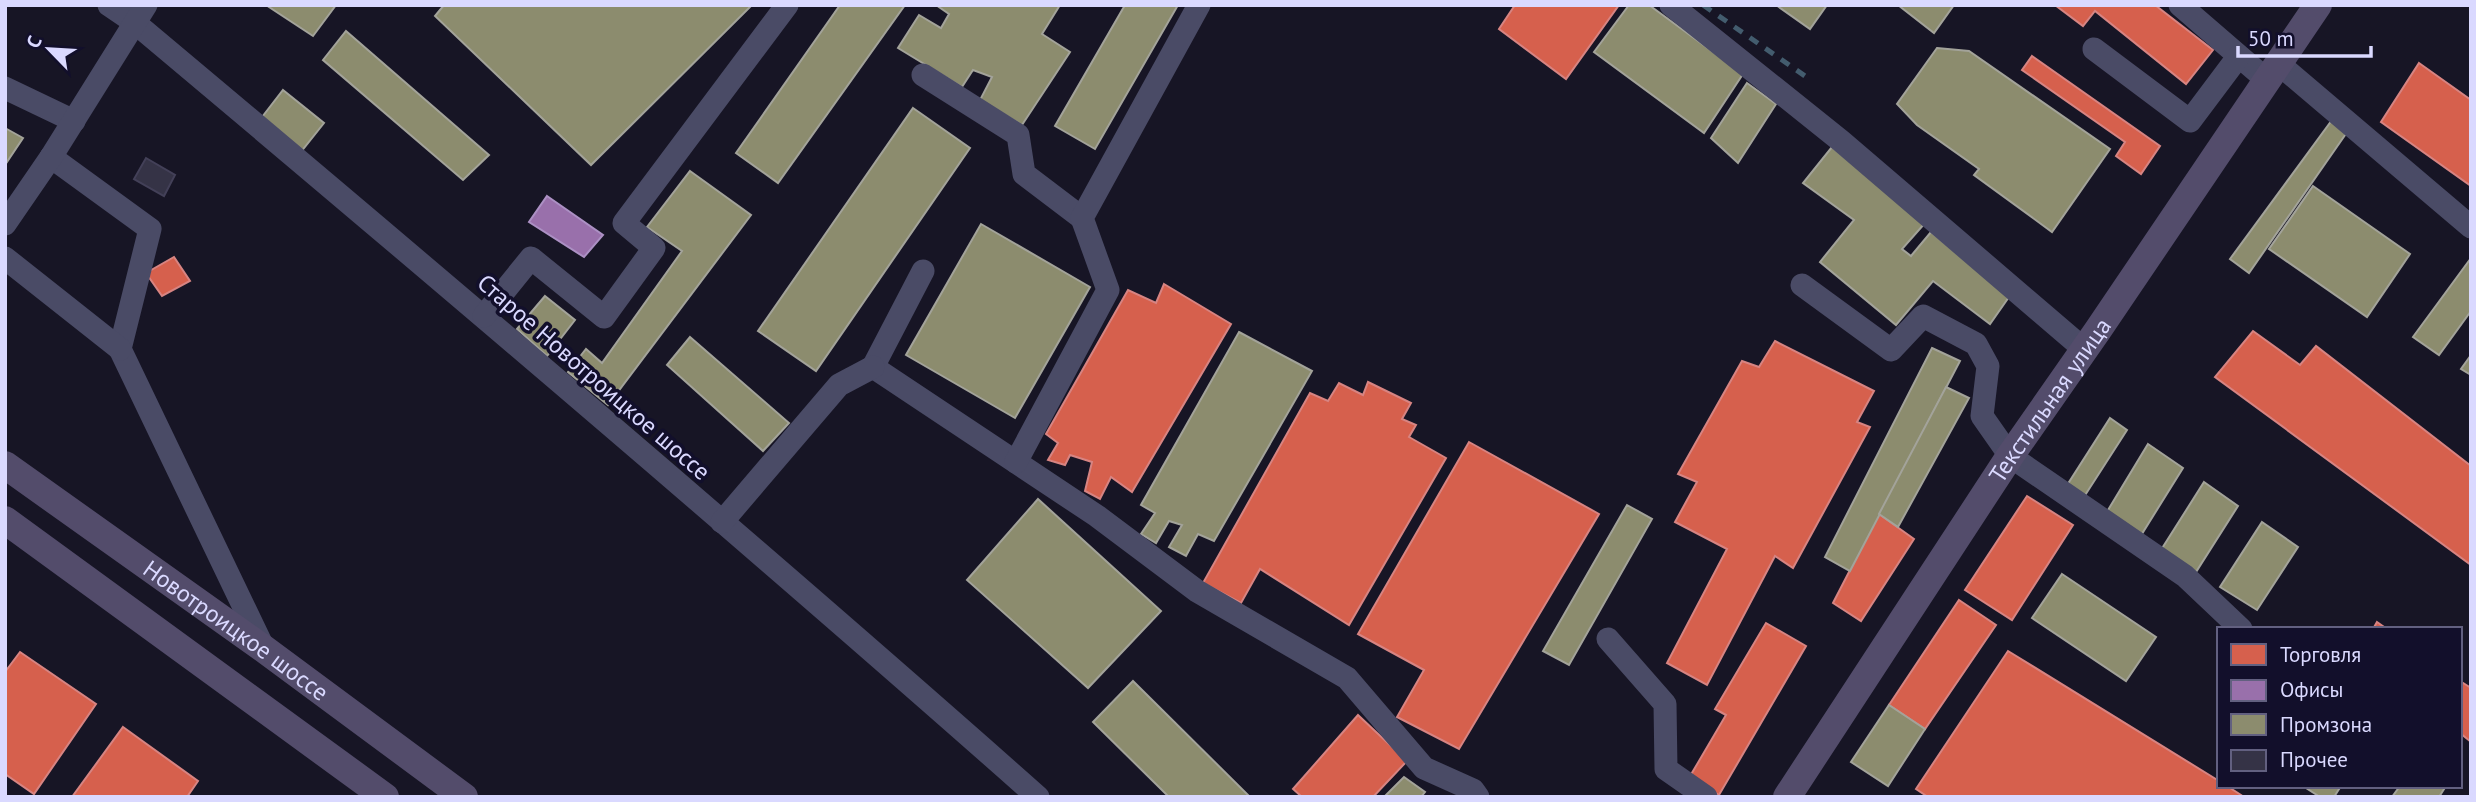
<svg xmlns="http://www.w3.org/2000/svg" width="2476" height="802" viewBox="0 0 2476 802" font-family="'PT Sans',sans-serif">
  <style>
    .shops { fill: #d6604d; stroke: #d78482; stroke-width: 2 }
    .offices { fill: #9970ab; stroke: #ac90c4; stroke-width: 2 }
    .industry { fill: #8c8c6e; stroke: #a3a39a; stroke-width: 2 }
    .building { fill: #353346; stroke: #434058; stroke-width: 2 }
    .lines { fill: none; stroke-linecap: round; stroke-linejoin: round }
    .minor { stroke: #4a4b66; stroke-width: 23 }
    .major { stroke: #534c6b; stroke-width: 28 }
    .rail { stroke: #435c6e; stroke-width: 5; stroke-dasharray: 10 9; stroke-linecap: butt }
    .labels { text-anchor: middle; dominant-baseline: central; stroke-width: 7; stroke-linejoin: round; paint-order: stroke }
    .street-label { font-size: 24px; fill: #dad9ff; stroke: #120f2b }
  </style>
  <rect width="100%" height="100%" fill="#171525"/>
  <g class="shops">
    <polygon points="1515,5 1619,5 1566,79 1499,29"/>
    <polygon points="2055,5 2155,5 2213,50 2186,84 2095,11 2083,26"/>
    <polygon points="2032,56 2160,146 2141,174 2116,156 2125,142 2022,70"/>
    <polygon points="2419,63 2471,100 2471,186 2381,122"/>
    <polygon points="174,257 190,281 162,296 146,273"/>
    <polygon points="1164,284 1231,324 1132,492 1111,477 1100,499 1085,491 1092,462 1070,455 1065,465 1048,460 1058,443 1046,434 1128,290 1156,303"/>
    <polygon points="2253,331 2300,365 2316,346 2471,466 2471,565 2215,377"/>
    <polygon points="1775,341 1874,391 1857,422 1870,427 1793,568 1775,556 1707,685 1667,663 1727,549 1675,522 1697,482 1678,474 1742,361 1759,367"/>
    <polygon points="1368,382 1411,403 1402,419 1416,425 1409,437 1446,458 1349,625 1260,569 1241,603 1203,583 1310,393 1328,401 1339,383 1363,395"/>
    <polygon points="1469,442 1599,514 1459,749 1397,717 1424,670 1358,634"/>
    <polygon points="2027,496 2073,525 2012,620 1965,590"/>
    <polygon points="1879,514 1914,539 1861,621 1833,603"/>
    <polygon points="1959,600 1996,625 1925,729 1889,705"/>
    <polygon points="2377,622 2387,629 2373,629"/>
    <polygon points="1766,623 1806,646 1719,795 1689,778 1726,715 1715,709"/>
    <polygon points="2008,651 2219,781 2219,786 2227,786 2244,797 1928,797 1916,789"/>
    <polygon points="20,652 96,704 34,794 5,774 5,672"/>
    <polygon points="2460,681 2471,688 2471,742 2460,733"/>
    <polygon points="1358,715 1407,761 1373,797 1302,797 1293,789"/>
    <polygon points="123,727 198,781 187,797 72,797"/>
  </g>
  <polygon class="offices" points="547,196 603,235 584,257 529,222"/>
  <g class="industry">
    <polygon points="266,5 336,5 313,36"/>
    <polygon points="444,5 752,5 591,165 435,16"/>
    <polygon points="840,5 905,5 778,183 736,153"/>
    <polygon points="936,5 1060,5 1042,34 1070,52 1022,125 980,100 992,77 973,70 962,87 898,48 919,15 941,28 949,14"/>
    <polygon points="1125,5 1178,5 1095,149 1055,126"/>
    <polygon points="1629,5 1649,5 1743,74 1704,133 1594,52"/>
    <polygon points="1776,5 1827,5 1810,29"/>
    <polygon points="1898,5 1954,5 1934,33"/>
    <polygon points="346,31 489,155 463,180 323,60"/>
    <polygon points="1937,48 1969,51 2110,149 2052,232 1974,175 1979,169 1917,125 1897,104"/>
    <polygon points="1747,83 1776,104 1738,163 1711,138"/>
    <polygon points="283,90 324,123 300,153 259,121"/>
    <polygon points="913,108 970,148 816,371 758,331"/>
    <polygon points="2332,120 2350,128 2249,273 2230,259"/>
    <polygon points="5,128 23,138 5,165"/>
    <polygon points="1832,147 1925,223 1902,249 1911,256 1931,232 2009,297 1990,324 1933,281 1896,325 1820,262 1854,220 1803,183"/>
    <polygon points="690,171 751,215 608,405 568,372 586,349 602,363 682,251 647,227"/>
    <polygon points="2313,186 2410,254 2367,317 2269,249"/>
    <polygon points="981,224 1090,287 1015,418 906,355"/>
    <polygon points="2471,258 2471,311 2439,355 2413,337"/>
    <polygon points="545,296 575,320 547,356 517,329"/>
    <polygon points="1239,332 1312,371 1214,541 1198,534 1186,556 1169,547 1182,525 1169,521 1156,543 1141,534 1155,513 1141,505"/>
    <polygon points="690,337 789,423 763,451 667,365"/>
    <polygon points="1932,348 1960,361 1850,571 1825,557"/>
    <polygon points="2471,355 2471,375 2461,369"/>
    <polygon points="1946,387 1969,398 1898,527 1879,514"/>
    <polygon points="2110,418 2127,430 2082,500 2064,490"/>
    <polygon points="2148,444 2183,468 2140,537 2105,515"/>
    <polygon points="2204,482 2238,506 2196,572 2161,550"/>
    <polygon points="1038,499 1161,611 1088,688 967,580"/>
    <polygon points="1627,505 1652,519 1569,665 1543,651"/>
    <polygon points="2262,522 2298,547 2257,610 2220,587"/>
    <polygon points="2062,574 2156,637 2126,681 2032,618"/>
    <polygon points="1133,681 1250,797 1169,797 1093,722"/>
    <polygon points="1889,705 1925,729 1888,786 1851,762"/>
    <polygon points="1404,777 1425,792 1421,797 1384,797"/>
    <polygon points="2303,786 2341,786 2334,797 2320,797"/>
    <polygon points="2400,786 2446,786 2439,797 2392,797"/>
  </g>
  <polygon class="building" points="146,158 175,175 164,196 134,179"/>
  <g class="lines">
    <g class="minor">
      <path d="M 109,5 L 134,22 C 438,277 741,534 1038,797"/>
      <polyline points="1671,5 1841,141 2085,350"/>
      <polyline points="2180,5 2268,81"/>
      <polyline points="2094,49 2190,121 2238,57"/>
      <polyline points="2279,64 2471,227"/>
      <polyline points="923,75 1018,135 1024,174 1082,218"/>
      <polyline points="5,88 74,121"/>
      <polyline points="51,157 150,229 120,349 264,649"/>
      <polyline points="5,224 51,157 146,5"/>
      <polyline points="5,258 120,349"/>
      <polyline points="923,271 873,367 1097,516 1197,591 1347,678 1424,768 1473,790 1478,797"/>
      <polyline points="1802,285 1891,350 1923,316 1976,344 1988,366 1982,416 2010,456 2185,576 2241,629"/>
      <polyline points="484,316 531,258 604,317 654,248 624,223 787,5"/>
      <polyline points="1016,462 1108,290 1082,218 1199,5"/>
      <polyline points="722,522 839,385 873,367"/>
      <polyline points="1608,639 1665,704 1666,769 1706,797"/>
    </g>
    <g class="major">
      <path id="s1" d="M 5,465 L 264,649 L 464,797"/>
      <polyline points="5,520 385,797"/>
      <path id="s2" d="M 1787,797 L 2010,456 L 2098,330 L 2318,5"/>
    </g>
    <polyline class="rail" points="1703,5 1805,76"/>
  </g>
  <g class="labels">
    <g class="street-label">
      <text transform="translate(594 377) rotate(41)">Старое Новотроицкое шоссе</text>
      <text stroke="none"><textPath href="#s2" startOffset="476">Текстильная улица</textPath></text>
      <text stroke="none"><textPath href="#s1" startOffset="284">Новотроицкое шоссе</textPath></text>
    </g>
  </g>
  <rect width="2476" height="802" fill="none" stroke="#dad9ff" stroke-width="14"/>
  <rect x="2217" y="627" width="245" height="161" fill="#120f2b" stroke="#626080" stroke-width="2"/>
  <rect x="2231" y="644" width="35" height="21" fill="#d6604d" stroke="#626080" stroke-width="2"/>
  <text x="2280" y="662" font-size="21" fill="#dad9ff">Торговля</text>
  <rect x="2231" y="680" width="35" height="21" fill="#9970ab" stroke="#626080" stroke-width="2"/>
  <text x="2280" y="697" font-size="21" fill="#dad9ff">Офисы</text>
  <rect x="2231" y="714" width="35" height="21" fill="#8c8c6e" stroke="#626080" stroke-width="2"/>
  <text x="2280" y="732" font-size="21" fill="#dad9ff">Промзона</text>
  <rect x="2231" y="750" width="35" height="21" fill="#353346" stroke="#626080" stroke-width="2"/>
  <text x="2280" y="767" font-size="21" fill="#dad9ff">Прочее</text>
  <g transform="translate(49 49) rotate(295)" stroke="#120f2b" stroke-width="5" paint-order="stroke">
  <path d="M0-5L12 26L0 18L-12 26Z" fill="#dad9ff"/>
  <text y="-10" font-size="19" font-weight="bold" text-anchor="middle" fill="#dad9ff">С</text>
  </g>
  <path d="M2238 46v10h133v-10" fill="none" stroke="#dad9ff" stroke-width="3.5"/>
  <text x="2248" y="46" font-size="21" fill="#dad9ff" stroke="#120f2b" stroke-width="5" paint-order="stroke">50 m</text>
</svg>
